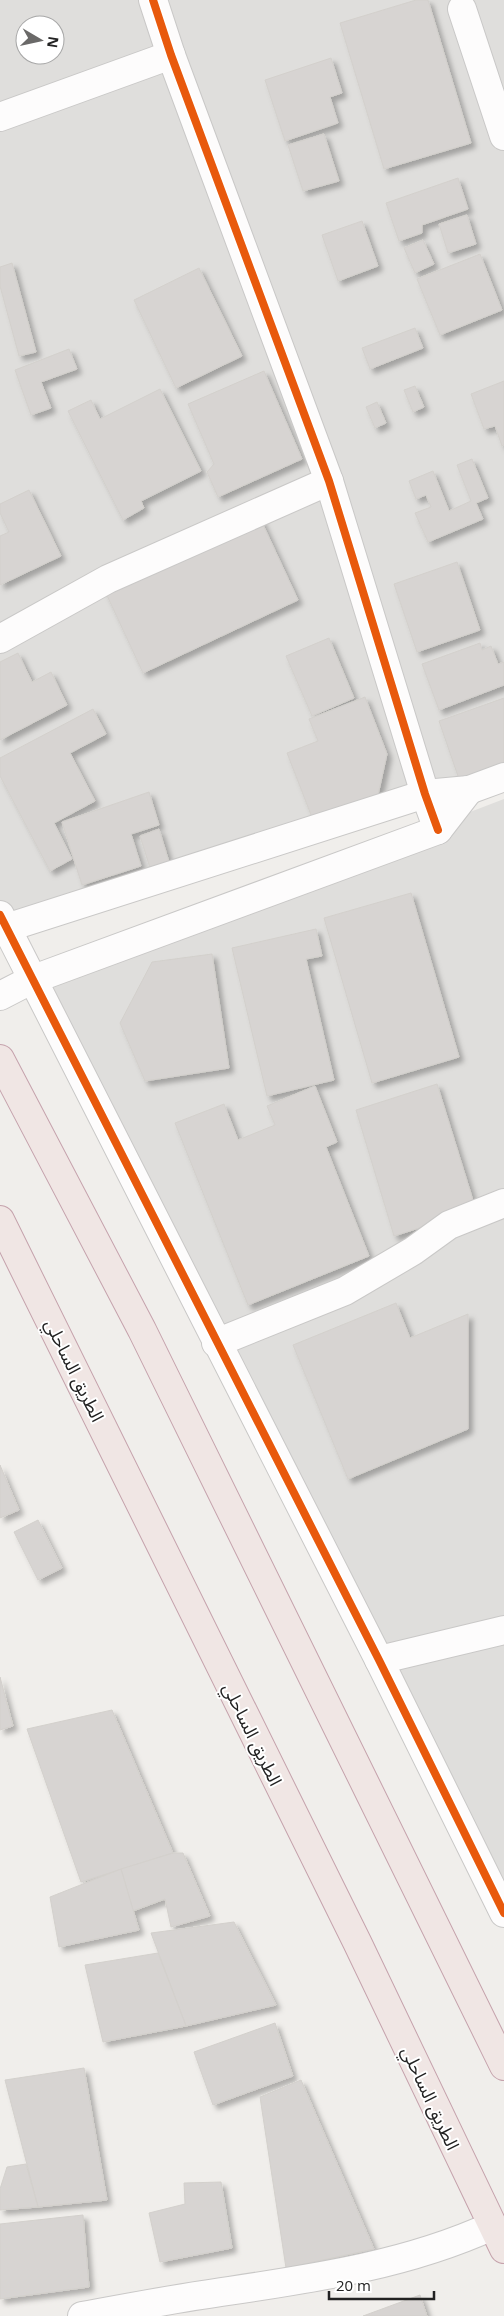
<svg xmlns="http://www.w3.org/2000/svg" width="504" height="2316" viewBox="0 0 504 2316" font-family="'Open Sans','Noto Sans Arabic',sans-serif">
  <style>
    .residential { fill: #dfdedc; fill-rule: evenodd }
    .building { fill: #d7d4d2; stroke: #d3d0cc; filter: url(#shadow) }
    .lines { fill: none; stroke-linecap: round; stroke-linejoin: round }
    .minor-casing { stroke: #c9c8c7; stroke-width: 30 }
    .tertiary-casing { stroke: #c9c8c7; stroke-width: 30 }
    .trunk-casing { stroke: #c5a2ac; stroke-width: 30 }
    .minor { stroke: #fdfcfc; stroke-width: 28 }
    .tertiary { stroke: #fdfcfc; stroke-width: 28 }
    .trunk { stroke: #f0e6e4; stroke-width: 28 }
    .cycleway-casing { stroke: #fff; stroke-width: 11 }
    .cycleway { stroke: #e8590c; stroke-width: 8 }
    .labels { text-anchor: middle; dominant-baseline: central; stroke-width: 4; stroke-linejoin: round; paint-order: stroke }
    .street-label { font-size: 18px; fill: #222; stroke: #fff }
  </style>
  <defs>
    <filter id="shadow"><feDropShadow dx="4.5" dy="4.5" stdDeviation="2.5" flood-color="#0004"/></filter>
  </defs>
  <rect width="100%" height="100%" fill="#f0eeeb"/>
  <g class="residential">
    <path d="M 0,0 L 504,0 L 504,768 L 0,916 ZM 25,25 L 55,25 L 55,55 L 25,55 Z"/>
    <polygon points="504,799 504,1899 31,980"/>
  </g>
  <g class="building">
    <polygon points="416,0 428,0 471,143 384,169 340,23"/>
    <polygon points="331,58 342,93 330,97 338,123 285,141 265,80"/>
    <polygon points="324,134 339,181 303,191 288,145"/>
    <polygon points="458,178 468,209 422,225 422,233 399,241 386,203"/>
    <polygon points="467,215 476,244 448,253 439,224"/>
    <polygon points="362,221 378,266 338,281 322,235"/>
    <polygon points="423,240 434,264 415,273 404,248"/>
    <polygon points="480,254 502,310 440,335 417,279"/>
    <polygon points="12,263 36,352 19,356 0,286 0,267"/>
    <polygon points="199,268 242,356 176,388 134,300"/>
    <polygon points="415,328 423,348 370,369 362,348"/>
    <polygon points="69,349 77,369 41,382 51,408 31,415 15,370"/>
    <polygon points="264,371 302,459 218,497 207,472 214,464 188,404"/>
    <polygon points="504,381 504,445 502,446 495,426 484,429 471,394"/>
    <polygon points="415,386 424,407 413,412 404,390"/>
    <polygon points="160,389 201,471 141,501 144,508 123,520 68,411 91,400 100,419"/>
    <polygon points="377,402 386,423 375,428 366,407"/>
    <polygon points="472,459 488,498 476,503 483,519 428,542 415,513 431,507 426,495 416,499 409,481 433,471 449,511 471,501 457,465"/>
    <polygon points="29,490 61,556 0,585 0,536 9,532 0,513 0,504"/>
    <polygon points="259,516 298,600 143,673 104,589"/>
    <polygon points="457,562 480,630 417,652 394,584"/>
    <polygon points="329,638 354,698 312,716 286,656"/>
    <polygon points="480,643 482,650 491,646 498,664 504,662 504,685 439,710 422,664"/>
    <polygon points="18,653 32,682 51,672 67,705 0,740 0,662"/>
    <polygon points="365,697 387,754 378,795 313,820 287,753 318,741 309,719"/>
    <polygon points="504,698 504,763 459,779 439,721"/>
    <polygon points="93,709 106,734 70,753 95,801 54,823 72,859 50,871 0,776 0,758"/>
    <polygon points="149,792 159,825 131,834 141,866 82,885 62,822"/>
    <polygon points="159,829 170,865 151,871 140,836"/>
    <polygon points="411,893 459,1057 372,1083 324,918"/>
    <polygon points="316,929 322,956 306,959 334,1080 267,1096 232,948"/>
    <polygon points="212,954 229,1068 145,1081 120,1023 152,962"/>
    <polygon points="437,1084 476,1210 394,1236 356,1110"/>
    <polygon points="315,1086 337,1142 326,1147 369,1256 248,1305 175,1123 224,1104 238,1140 275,1125 267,1106"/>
    <polygon points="396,1303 410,1338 468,1314 468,1429 348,1479 293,1345"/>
    <polygon points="0,1465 19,1510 0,1518"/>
    <polygon points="38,1520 62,1568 38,1580 14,1532"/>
    <polygon points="0,1677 13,1726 0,1730"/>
    <polygon points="112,1710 173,1853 81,1882 27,1729"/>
    <polygon points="173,1853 183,1853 210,1916 171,1927 165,1899 133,1911 121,1869"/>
    <polygon points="121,1869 139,1930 59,1947 50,1897"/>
    <polygon points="234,1922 276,2005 186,2026 151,1933"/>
    <polygon points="158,1953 186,2026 103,2042 85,1965"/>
    <polygon points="275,2023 293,2076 213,2105 194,2052"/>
    <polygon points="84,2068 107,2200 38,2207 5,2080"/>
    <polygon points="301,2080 374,2249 286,2268 260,2097"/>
    <polygon points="26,2164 38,2207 0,2210 0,2189 7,2167"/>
    <polygon points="221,2182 232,2248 160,2262 149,2213 185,2204 184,2183"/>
    <polygon points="83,2215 89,2287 0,2299 0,2224"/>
    <polygon points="420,2295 427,2316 363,2316"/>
  </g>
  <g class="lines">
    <defs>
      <g id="minor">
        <polyline points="153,0 171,55 329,481 425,794 438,830"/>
        <polyline points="462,9 504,136"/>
        <polyline points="0,117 171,55"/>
        <polyline points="0,639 108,579 329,481"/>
        <polyline points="0,915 379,1660 504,1913"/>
        <polyline points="216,1343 345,1291 413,1251 449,1225 504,1203"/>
        <polyline points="379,1660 504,1630"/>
        <path d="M 82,2316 C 122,2309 162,2301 202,2295 C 300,2280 400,2268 492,2226"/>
      </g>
      <g id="tertiary">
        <polyline points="0,930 425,794 469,790 504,777"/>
        <polyline points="0,996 31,980 438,830 469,790"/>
      </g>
      <g id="trunk">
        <polyline points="0,1059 142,1330 504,2066"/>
        <polyline points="0,1220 357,1942 504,2249"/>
      </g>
    </defs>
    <use href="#minor" class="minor-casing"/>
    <use href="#tertiary" class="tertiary-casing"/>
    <use href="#trunk" class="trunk-casing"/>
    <use href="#minor" class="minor"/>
    <use href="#tertiary" class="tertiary"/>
    <use href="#trunk" class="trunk"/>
    <defs>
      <g id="cycleway">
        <polyline points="153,0 171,55 329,481 425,794 438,830"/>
        <polyline points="0,915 379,1660 504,1913"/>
      </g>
    </defs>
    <use href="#cycleway" class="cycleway-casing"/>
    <use href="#cycleway" class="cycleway"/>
  </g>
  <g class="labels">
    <g class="street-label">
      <text transform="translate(75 1370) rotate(64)">الطريق الساحلي</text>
      <text transform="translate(253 1734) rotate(64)">الطريق الساحلي</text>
      <text transform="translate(431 2098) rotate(65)">الطريق الساحلي</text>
    </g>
  </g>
  <g transform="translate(40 40) rotate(99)"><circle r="24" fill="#ffffff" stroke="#a7a7a7"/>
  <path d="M0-4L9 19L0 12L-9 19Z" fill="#6a6968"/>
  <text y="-8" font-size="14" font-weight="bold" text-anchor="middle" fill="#222222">N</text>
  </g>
  <path d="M329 2291v8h105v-8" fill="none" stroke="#222222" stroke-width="2.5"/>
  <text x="336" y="2291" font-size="15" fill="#222222" stroke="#ffffff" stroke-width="4" paint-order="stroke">20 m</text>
</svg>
